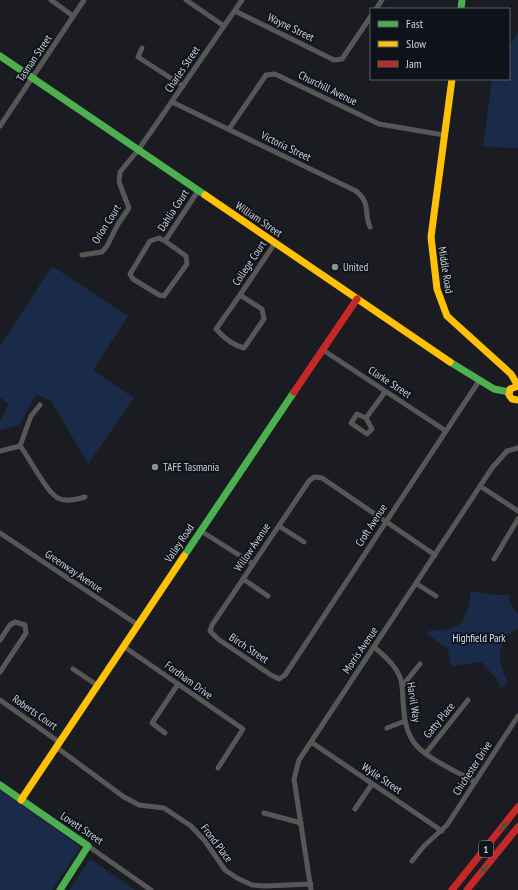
<svg xmlns="http://www.w3.org/2000/svg" width="518" height="890" viewBox="0 0 518 890" font-family="'PT Sans Narrow',sans-serif">
  <style>
    .green { fill: #192b48 }
    .lines { fill: none; stroke-linecap: round; stroke-linejoin: round }
    .street { stroke: #575756; stroke-width: 5 }
    .fast { stroke: #4caf50; stroke-width: 7 }
    .slow { stroke: #ffc107; stroke-width: 7 }
    .jam { stroke: #c62828; stroke-width: 7 }
    .oneway { fill: #2c6036 }
    .poi-dot { fill: #8e9298; stroke: #0d121b; stroke-width: 1.5 }
    .labels { text-anchor: middle; dominant-baseline: central; stroke-width: 3.5; stroke-linejoin: round; paint-order: stroke }
    .shield { fill: #0d121b; stroke: #93989f; stroke-width: 1 }
    .shield-label { font-size: 10px; font-weight: bold; fill: #cdd1d8 }
    .street-label { font-size: 11px; fill: #cdd1d8; stroke: #0d121b }
    .poi-label { font-size: 11px; fill: #cdd1d8; stroke: #0d121b; text-anchor: start }
    .park-label { font-size: 11px; fill: #d6e1f3; stroke: #0d121b }
  </style>
  <rect width="100%" height="100%" fill="#1a1c22"/>
  <g class="green">
    <polygon points="518,32 518,148 483,147 492,79 509,79 509,47"/>
    <polygon points="52,266 128,316 93,370 134,398 88,464 51,401 36,394 20,425 0,430 0,421 9,404 0,397 0,346"/>
    <path d="M 471,591 L 496,595 L 509,595 L 510,603 L 518,614 L 518,629 C 495,639 497,664 508,682 L 501,688 L 497,679 L 481,662 L 451,666 L 448,649 L 427,634 L 429,631 C 463,630 465,624 471,591 Z"/>
    <polygon points="0,790 81,847 52,890 0,890"/>
    <polygon points="90,859 135,890 69,890"/>
  </g>
  <g class="lines">
    <g class="street">
      <polyline points="51,0 73,16"/>
      <polyline points="186,0 224,26"/>
      <polyline points="376,9 382,0"/>
      <polyline points="235,11 334,60 342,59 371,16"/>
      <polyline points="142,48 138,57 183,86"/>
      <path d="M 172,102 L 356,191 C 372,205 363,211 370,227"/>
      <polyline points="0,126 84,0"/>
      <polyline points="229,129 266,75 275,74 379,124 444,135"/>
      <polyline points="165,241 159,238 150,241 130,274 133,279 159,295 164,296 187,264 186,256 165,241 198,191"/>
      <polyline points="82,255 102,252 107,246 118,224 129,208 119,182 120,172 139,149 242,0"/>
      <path d="M 240,295 L 262,309 L 264,319 L 244,348 C 232,345 224,338 216,329 Z"/>
      <polyline points="240,295 275,243"/>
      <polyline points="323,350 446,431"/>
      <polyline points="366,418 357,414 351,423 367,434 372,429 366,418 385,392"/>
      <polyline points="20,446 31,416 40,405"/>
      <path d="M 0,451 L 20,446 C 30,458 48,496 60,499 C 68,502 77,499 85,497"/>
      <polyline points="480,486 518,511"/>
      <polyline points="279,526 304,542"/>
      <polyline points="201,531 253,564"/>
      <polyline points="0,533 138,625"/>
      <polyline points="435,555 322,478 314,477 309,481 212,625 210,631 218,639 271,675 279,679 285,675 479,381"/>
      <polyline points="494,559 518,519"/>
      <polyline points="243,579 268,596"/>
      <polyline points="417,584 436,596"/>
      <polyline points="0,640 10,625 15,622 25,625 26,633 0,672"/>
      <polyline points="123,646 243,729 218,768"/>
      <path d="M 374,647 C 386,657 401,670 402,686 C 404,705 402,729 416,745 C 429,760 458,772 475,782"/>
      <polyline points="73,669 97,685"/>
      <polyline points="403,685 420,664"/>
      <polyline points="0,700 59,742"/>
      <polyline points="387,728 405,721"/>
      <polyline points="165,733 152,723 178,684"/>
      <polyline points="311,742 442,831"/>
      <polyline points="56,747 124,797 139,805 164,808 191,826 205,841 225,870 237,878 252,885 265,886 311,884"/>
      <polyline points="426,753 468,700"/>
      <polyline points="355,809 372,784"/>
      <polyline points="264,813 301,823"/>
      <polyline points="88,846 151,890"/>
      <polyline points="412,861 424,846 447,825 518,716"/>
      <polyline points="311,890 294,779 299,760 492,468 507,451 518,448"/>
    </g>
    <g class="fast">
      <polyline points="461,9 462,0"/>
      <polyline points="0,56 205,195"/>
      <polyline points="450,362 494,389 509,392"/>
      <polyline points="184,556 294,392"/>
      <polyline points="0,785 88,846 60,890"/>
    </g>
    <g class="slow">
      <polyline points="452,79 431,237 437,289 447,316 511,374 518,386 510,389 509,395 512,399 518,400"/>
      <polyline points="205,195 450,362"/>
      <polyline points="21,800 184,556"/>
    </g>
    <g class="jam">
      <polyline points="294,392 357,299"/>
      <polyline points="452,890 518,807"/>
      <polyline points="467,890 518,827"/>
    </g>
  </g>
  <defs><path id="oneway-solid" d="M-6-.8H1V-3.2L6.5 0L1 3.2V.8H-6Z"/></defs>
  <g class="oneway">
    <use href="#oneway-solid" transform="translate(503 827) rotate(-53)"/>
    <use href="#oneway-solid" transform="translate(485 868) rotate(131)"/>
  </g>
  <g class="poi-dot">
    <circle cx="335" cy="267" r="4"/>
    <circle cx="155" cy="467" r="4"/>
  </g>
  <g class="labels">
    <rect class="shield" x="479" y="841" width="14" height="16" rx="3"/>
    <g class="shield-label">
      <text x="486" y="849">1</text>
    </g>
    <g class="street-label">
      <text transform="translate(291 27) rotate(26)">Wayne Street</text>
      <text transform="translate(34 58) rotate(-56)">Tasman Street</text>
      <text transform="translate(182 69) rotate(-56)">Charles Street</text>
      <text transform="translate(328 88) rotate(26)">Churchill Avenue</text>
      <text transform="translate(286 146) rotate(26)">Victoria Street</text>
      <text transform="translate(173 210) rotate(-57)">Dahlia Court</text>
      <text transform="translate(259 219) rotate(34)">William Street</text>
      <text transform="translate(106 224) rotate(-58)">Orion Court</text>
      <text transform="translate(249 263) rotate(-56)">College Court</text>
      <text transform="translate(446 270) rotate(81)">Middle Road</text>
      <text transform="translate(390 382) rotate(33)">Clarke Street</text>
      <text transform="translate(371 525) rotate(-57)">Croft Avenue</text>
      <text transform="translate(179 543) rotate(-56)">Valley Road</text>
      <text transform="translate(252 547) rotate(-56)">Willow Avenue</text>
      <text transform="translate(74 571) rotate(34)">Greenway Avenue</text>
      <text transform="translate(249 648) rotate(34)">Birch Street</text>
      <text transform="translate(360 650) rotate(-56)">Morris Avenue</text>
      <text transform="translate(189 680) rotate(36)">Fordham Drive</text>
      <text transform="translate(414 702) rotate(81)">Harvil Way</text>
      <text transform="translate(35 712) rotate(35)">Roberts Court</text>
      <text transform="translate(439 720) rotate(-51)">Gatty Place</text>
      <text transform="translate(472 768) rotate(-57)">Chichester Drive</text>
      <text transform="translate(382 778) rotate(34)">Wylie Street</text>
      <text transform="translate(82 828) rotate(34)">Lovett Street</text>
      <text transform="translate(217 843) rotate(53)">Frond Place</text>
    </g>
    <g class="poi-label">
      <text x="343" y="267">United</text>
      <text x="163" y="467">TAFE Tasmania</text>
    </g>
    <g class="park-label">
      <text x="479" y="638">Highfield Park</text>
    </g>
  </g>
  <rect x="370" y="8" width="140" height="72" fill="#0d121b" stroke="#5a5e67"/>
  <rect x="378" y="21" width="20" height="6" fill="#4caf50" stroke="#5a5e67"/>
  <text x="406" y="28" font-size="12" fill="#cdd1d8">Fast</text>
  <rect x="378" y="41" width="20" height="6" fill="#ffc107" stroke="#5a5e67"/>
  <text x="406" y="48" font-size="12" fill="#cdd1d8">Slow</text>
  <rect x="378" y="61" width="20" height="6" fill="#c62828" stroke="#5a5e67"/>
  <text x="406" y="68" font-size="12" fill="#cdd1d8">Jam</text>
</svg>
